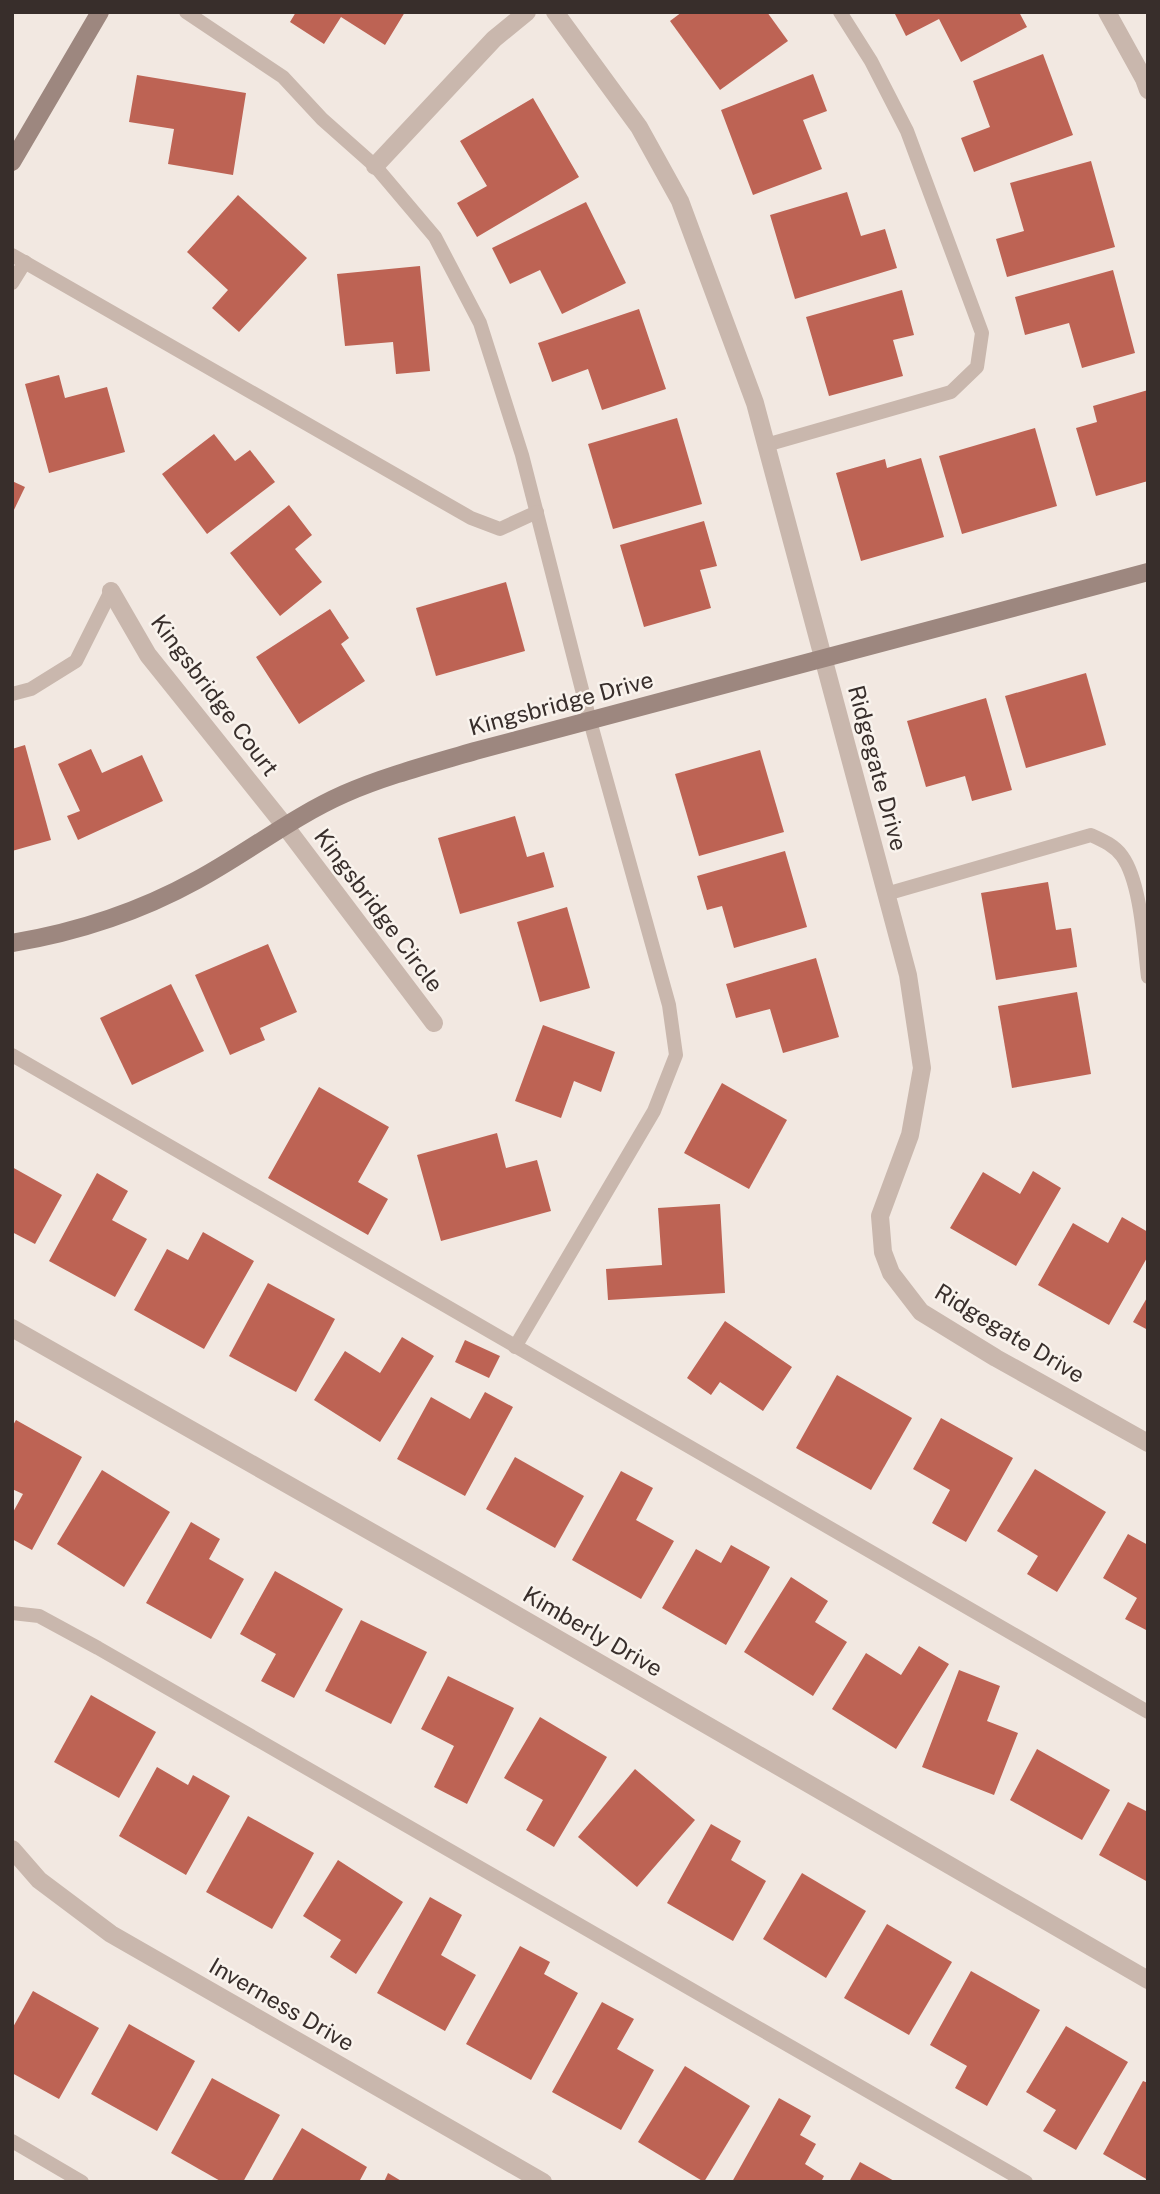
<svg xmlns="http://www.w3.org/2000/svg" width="1160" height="2194" viewBox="0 0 1160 2194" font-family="'Public Sans',sans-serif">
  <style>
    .building { fill: #bd6354 }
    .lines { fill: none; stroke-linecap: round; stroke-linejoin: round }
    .lane { stroke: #c9b7ad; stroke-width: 14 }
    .street { stroke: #c9b7ad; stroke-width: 18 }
    .secondary { stroke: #9d877f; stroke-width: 18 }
    .labels { text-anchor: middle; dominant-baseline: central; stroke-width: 5; stroke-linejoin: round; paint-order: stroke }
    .street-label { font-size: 23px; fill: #382e2b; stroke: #f9f3ed }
  </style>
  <rect width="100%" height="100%" fill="#f2e8e1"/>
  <g class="building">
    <polygon points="296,12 405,12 385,45 341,17 324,44 290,22"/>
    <polygon points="682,12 767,12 788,41 720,90 670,21"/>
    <polygon points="894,12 1019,12 1027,27 961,62 939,19 906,36"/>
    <polygon points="1043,54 1073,135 974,172 961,138 990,127 973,81"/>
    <polygon points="813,74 827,111 803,120 822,169 753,195 721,110"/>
    <polygon points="137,75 246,93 233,175 168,164 174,129 129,122"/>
    <polygon points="533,98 579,177 477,237 457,203 487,186 460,141"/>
    <polygon points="1091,161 1115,247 1007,277 996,239 1024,231 1010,183"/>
    <polygon points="847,192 861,236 885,229 897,268 795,299 770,215"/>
    <polygon points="238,195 307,258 239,332 212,308 228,290 187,252"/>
    <polygon points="586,202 626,283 562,314 540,270 510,284 492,248"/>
    <polygon points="420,266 430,371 396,374 393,342 345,346 337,274"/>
    <polygon points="1113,270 1135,353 1082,368 1069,323 1025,335 1015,297"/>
    <polygon points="902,290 914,335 893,340 903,376 829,396 806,317"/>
    <polygon points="639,309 666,389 602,410 588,369 552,382 538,343"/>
    <polygon points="59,375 65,398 107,387 125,452 49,473 25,384"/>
    <polygon points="1148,390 1148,481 1096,496 1076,428 1097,422 1093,406"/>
    <polygon points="677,418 702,504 613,529 588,444"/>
    <polygon points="1035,428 1057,506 962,534 939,456"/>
    <polygon points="214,434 235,461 250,450 275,482 207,534 162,474"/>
    <polygon points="921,458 944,537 861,561 836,473 885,459 887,468"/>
    <polygon points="12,481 25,487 12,514"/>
    <polygon points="289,505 312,535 295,549 322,582 280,616 230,553"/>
    <polygon points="704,521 717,566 700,570 711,608 644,627 620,545"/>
    <polygon points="506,582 525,651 436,676 416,608"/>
    <polygon points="330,609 349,638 341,644 365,681 299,724 256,657"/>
    <polygon points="1086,673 1106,745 1026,768 1005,696"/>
    <polygon points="986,698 1012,790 972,801 965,776 926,787 907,721"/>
    <polygon points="25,745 51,840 12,851 12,749"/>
    <polygon points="91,749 102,773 142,755 163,801 78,840 67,816 80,811 58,764"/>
    <polygon points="760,750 784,832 699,856 675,774"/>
    <polygon points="515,816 527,857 544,852 554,887 460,914 438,838"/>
    <polygon points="785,851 807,927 734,948 722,906 707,910 697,876"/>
    <polygon points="1048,882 1056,930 1071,928 1077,967 996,980 981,893"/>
    <polygon points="567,907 590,988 540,1002 517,922"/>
    <polygon points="268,944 297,1012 260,1028 265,1040 230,1055 195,975"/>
    <polygon points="816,958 839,1037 783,1053 770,1009 736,1018 726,984"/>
    <polygon points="171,984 204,1051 132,1085 100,1018"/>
    <polygon points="1077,992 1091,1074 1012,1088 998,1006"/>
    <polygon points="543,1025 615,1052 601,1092 574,1081 561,1118 515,1101"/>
    <polygon points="722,1083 787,1120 749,1189 684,1153"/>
    <polygon points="319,1087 389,1127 358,1182 388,1199 368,1235 268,1178"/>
    <polygon points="497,1133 506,1168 537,1160 551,1211 441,1241 417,1155"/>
    <polygon points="12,1167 62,1195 35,1244 12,1232"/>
    <polygon points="1033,1171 1061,1188 1016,1266 950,1228 983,1172 1020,1194"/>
    <polygon points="97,1173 128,1191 112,1220 147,1239 115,1297 49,1261"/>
    <polygon points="720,1204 725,1293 608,1300 606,1269 662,1265 658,1208"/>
    <polygon points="1122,1217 1148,1232 1148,1256 1109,1325 1038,1285 1073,1223 1108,1243"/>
    <polygon points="203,1232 254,1261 204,1349 134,1310 167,1249 188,1260"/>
    <polygon points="268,1283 335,1319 296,1392 229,1356"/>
    <polygon points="1148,1296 1148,1330 1133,1322"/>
    <polygon points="725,1321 792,1367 763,1411 720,1382 711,1395 687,1378"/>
    <polygon points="402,1337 434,1356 380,1442 314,1400 345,1351 380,1373"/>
    <polygon points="465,1340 500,1356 489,1378 455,1362"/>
    <polygon points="837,1375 912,1418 871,1490 796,1448"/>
    <polygon points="485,1392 513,1407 465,1496 397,1459 431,1397 470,1419"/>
    <polygon points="941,1418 1013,1458 966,1542 932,1523 950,1490 913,1469"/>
    <polygon points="16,1420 82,1457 32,1550 12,1539 12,1514 23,1494 12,1489 12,1427"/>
    <polygon points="515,1457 584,1496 555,1548 486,1509"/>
    <polygon points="1035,1469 1106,1512 1057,1592 1027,1574 1038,1556 997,1531"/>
    <polygon points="102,1470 170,1512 124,1587 57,1544"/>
    <polygon points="621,1471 653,1488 636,1520 674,1541 641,1599 572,1560"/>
    <polygon points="191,1522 220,1539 209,1559 244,1579 211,1639 146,1603"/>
    <polygon points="1128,1534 1148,1545 1148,1631 1125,1619 1137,1598 1103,1578"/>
    <polygon points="731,1545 770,1567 726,1645 662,1608 696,1549 721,1563"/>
    <polygon points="275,1571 343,1609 294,1698 261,1681 276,1654 240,1634"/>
    <polygon points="791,1577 828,1601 815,1622 847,1642 813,1696 744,1652"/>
    <polygon points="361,1620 427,1652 391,1724 325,1691"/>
    <polygon points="919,1646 949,1664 896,1749 832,1709 866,1653 901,1675"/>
    <polygon points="959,1670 1000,1686 987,1721 1018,1733 994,1795 922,1767"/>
    <polygon points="448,1676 514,1708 467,1804 434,1787 454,1746 421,1729"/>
    <polygon points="91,1695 156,1732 119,1798 54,1762"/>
    <polygon points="540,1717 607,1757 554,1847 526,1830 543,1800 504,1778"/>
    <polygon points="1037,1749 1110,1790 1082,1840 1010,1800"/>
    <polygon points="157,1767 188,1785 193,1775 230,1796 186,1875 119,1836"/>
    <polygon points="635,1769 695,1820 637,1887 578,1837"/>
    <polygon points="1128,1802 1148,1812 1148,1882 1099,1855"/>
    <polygon points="248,1816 314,1853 272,1929 206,1892"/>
    <polygon points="711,1824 741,1841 731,1860 766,1881 733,1941 667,1903"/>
    <polygon points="338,1860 403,1902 356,1974 330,1957 341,1940 303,1916"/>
    <polygon points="802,1873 866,1911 826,1978 763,1939"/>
    <polygon points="430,1897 462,1915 441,1955 476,1975 445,2031 377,1993"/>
    <polygon points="887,1924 952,1962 909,2035 844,1998"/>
    <polygon points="520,1946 550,1962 544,1974 578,1993 531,2080 466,2044"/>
    <polygon points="971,1971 1040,2010 987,2106 955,2088 967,2066 930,2045"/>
    <polygon points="33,1991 99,2028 59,2099 12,2073 12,2029"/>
    <polygon points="602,2002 634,2019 617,2049 654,2070 621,2130 552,2092"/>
    <polygon points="129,2024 195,2061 157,2131 91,2094"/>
    <polygon points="1066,2026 1128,2062 1076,2150 1043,2131 1056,2110 1026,2092"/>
    <polygon points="685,2066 750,2106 704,2182 638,2142"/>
    <polygon points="212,2078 280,2115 243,2182 222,2182 171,2153"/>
    <polygon points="1143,2081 1148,2083 1148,2180 1103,2154"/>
    <polygon points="779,2098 811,2116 800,2135 816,2144 805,2164 824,2176 821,2182 732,2182"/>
    <polygon points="302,2128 367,2167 359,2182 271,2182"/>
    <polygon points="860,2162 896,2182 849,2182"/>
    <polygon points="388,2173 403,2182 384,2182"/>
  </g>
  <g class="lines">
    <g class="lane">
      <polyline points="186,12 283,77 322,119 375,166 435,237 480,323 522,455 590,721 669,1005 676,1055 654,1111 515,1347"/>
      <polyline points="12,255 471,518 500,529 537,512"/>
      <polyline points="12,283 25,262"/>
      <polyline points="766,445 951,392 977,367 982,333 907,131 871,61 840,12"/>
      <polyline points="12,694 31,689 76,661 111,591"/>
      <path d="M 886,894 L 1091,835 C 1102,840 1114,845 1122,856 C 1141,882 1144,945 1148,977"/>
      <polyline points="12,1055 1148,1712"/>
      <polyline points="12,1613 39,1616 98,1648 1026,2182"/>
      <polyline points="12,2141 82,2182"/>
    </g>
    <g class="street">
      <polyline points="555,12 639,127 680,201 755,403 908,975 922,1068 910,1135 880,1216 883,1252 891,1273 921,1312 996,1358 1148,1443"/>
      <polyline points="1107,12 1144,79 1148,90"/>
      <polyline points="375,166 494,39 527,12"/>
      <polyline points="111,591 148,655 285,826 434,1023"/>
      <polyline points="12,1328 456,1580 1148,1980"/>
      <polyline points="12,1849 39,1880 111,1934 543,2182"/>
    </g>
    <g class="secondary">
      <polyline points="12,162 100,12"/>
      <path d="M 12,943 C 78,932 139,912 197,880 C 247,853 292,817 344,794 C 385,776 431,764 475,751 L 1148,572"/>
    </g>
  </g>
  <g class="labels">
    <g class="street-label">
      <text transform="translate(215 695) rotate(53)">Kingsbridge Court</text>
      <text transform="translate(561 703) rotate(-15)">Kingsbridge Drive</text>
      <text transform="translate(878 768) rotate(75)">Ridgegate Drive</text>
      <text transform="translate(379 910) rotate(53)">Kingsbridge Circle</text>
      <text transform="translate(1010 1333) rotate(31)">Ridgegate Drive</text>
      <text transform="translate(593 1631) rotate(30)">Kimberly Drive</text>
      <text transform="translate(282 2004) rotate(30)">Inverness Drive</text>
    </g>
  </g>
  <rect width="1160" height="2194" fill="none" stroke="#382e2b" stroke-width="28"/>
</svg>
